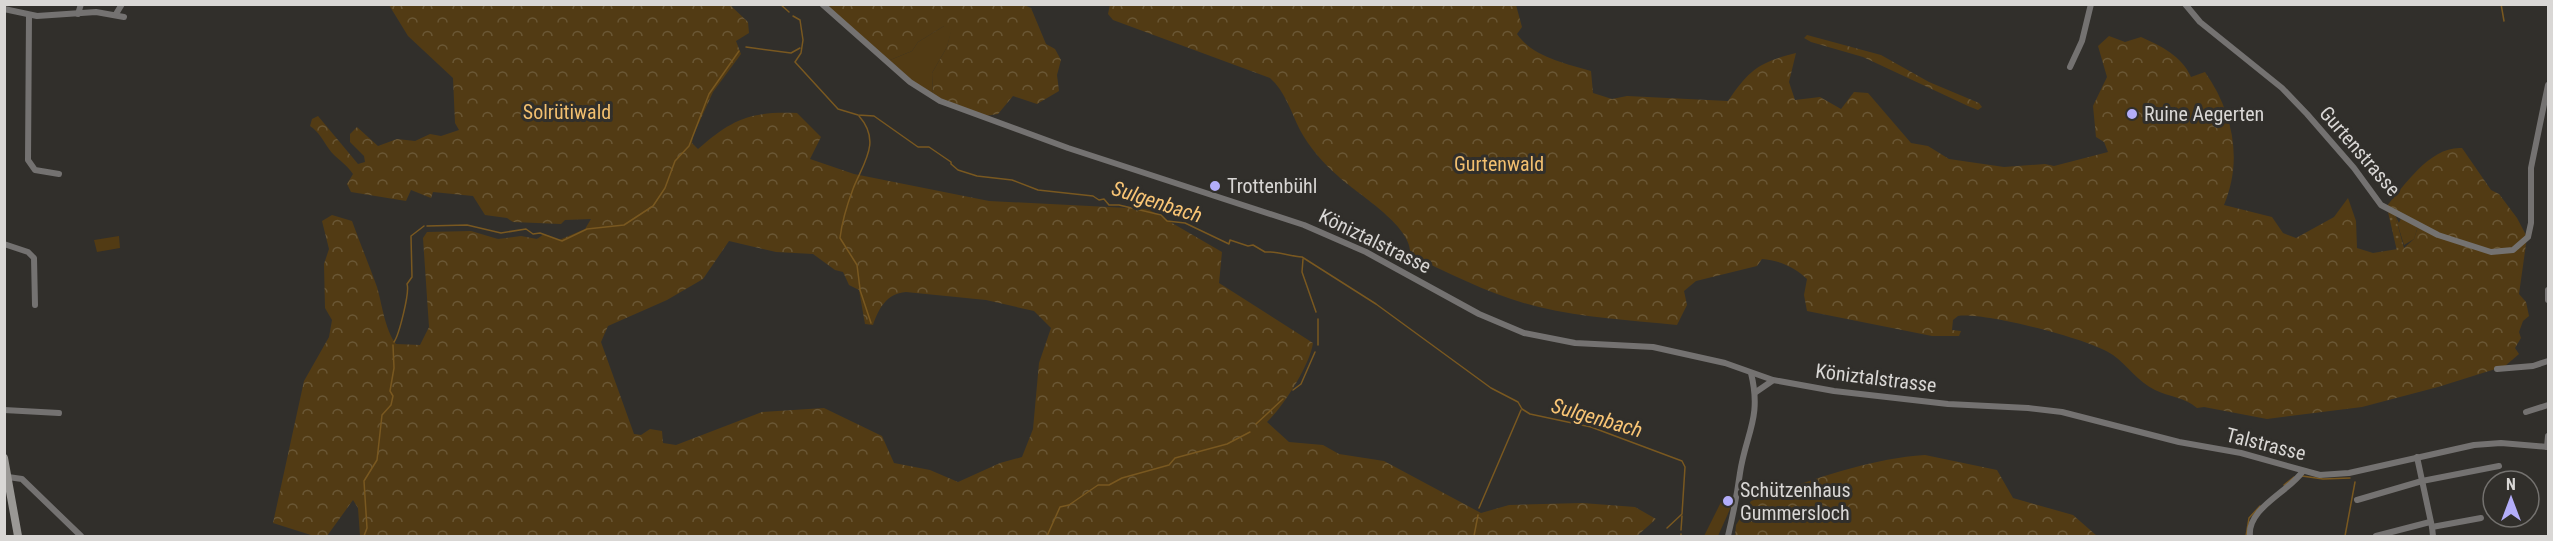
<svg xmlns="http://www.w3.org/2000/svg" width="2553" height="541" viewBox="0 0 2553 541" font-family="'Roboto Condensed',sans-serif">
  <style>
    .green { fill: #523b14 }
    .forest { fill: url(#forest-crowns); fill-rule: evenodd }
    .garden { fill: url(#garden-dots) }
    .lines { fill: none; stroke-linecap: round; stroke-linejoin: round }
    .stream { stroke: #795820; stroke-width: 1.5 }
    .street { stroke: #747271; stroke-width: 6 }
    .secondary { stroke: #9a9895; stroke-width: 8 }
    .poi-dot { fill: #b3adf9; stroke: #312f2b; stroke-width: 2 }
    .labels { text-anchor: middle; dominant-baseline: central; stroke-width: 6; stroke-linejoin: round; paint-order: stroke }
    .park-label { font-size: 20px; fill: #f2bf6f; stroke: #312f2b }
    .poi-label { font-size: 20px; fill: #d9d7d5; stroke: #312f2b; text-anchor: start }
    .street-label { font-size: 20px; fill: #d9d7d5; stroke: #312f2b }
    .water-label { font-size: 21px; font-style: italic; fill: #f9c575; stroke: #312f2b }
  </style>
  <defs>
    <pattern id="forest-crowns" width="20" height="18" patternUnits="userSpaceOnUse" patternTransform="scale(1.5)"><rect width="20" height="18" fill="#523b14"/><path d="M2 6a3 3 0 1 1 6 0M12 15a3 3 0 1 1 6 0" fill="none" stroke="#6a5735"/></pattern>
    <pattern id="garden-dots" width="8" height="8" patternUnits="userSpaceOnUse" patternTransform="scale(1.5)"><rect width="8" height="8" fill="#523b14"/><path d="M2 2h.1M6 6h.1" fill="none" stroke="#6a5735" stroke-width="1.8" stroke-linecap="round"/></pattern>
  </defs>
  <rect width="100%" height="100%" fill="#312f2b"/>
  <g class="green">
    <polygon points="953,25 947,47 932,73 933,96 885,62 912,51 918,42 944,26"/>
    <polygon points="2387,211 2395,215 2399,223 2401,218 2418,226 2414,239 2404,245 2396,219"/>
    <polygon points="119,236 120,248 97,252 94,240"/>
    <polygon points="1721,502 1731,507 1718,536 1704,536"/>
  </g>
  <g class="forest">
    <polygon points="1022,4 1031,8 1046,44 1055,49 1061,60 1057,75 1059,91 1037,104 1013,96 998,114 985,116 933,96 932,73 947,47 952,26 944,26 918,42 912,51 885,62 821,5"/>
    <path d="M 1110,4 L 1516,5 L 1522,27 L 1517,34 C 1533,57 1565,63 1591,71 L 1593,93 L 1612,99 L 1627,96 L 1728,101 C 1749,70 1759,62 1796,53 L 1789,82 L 1795,100 L 1820,97 L 1841,109 L 1854,92 L 1868,93 L 1911,143 L 1928,146 L 1949,159 L 2004,167 L 2045,164 L 2054,166 L 2108,152 L 2104,142 L 2096,137 L 2093,106 L 2107,77 L 2098,46 L 2109,36 L 2125,42 L 2141,37 C 2161,46 2182,56 2191,77 L 2205,72 C 2233,112 2243,160 2224,205 L 2272,217 L 2283,233 L 2296,238 L 2334,217 L 2348,198 L 2356,221 L 2357,248 L 2373,253 L 2404,248 L 2414,239 L 2419,223 L 2386,207 C 2405,185 2430,146 2462,148 L 2491,190 L 2499,194 L 2517,218 L 2527,237 L 2519,294 L 2526,302 L 2529,316 L 2523,321 L 2519,332 L 2521,338 L 2515,348 L 2519,354 L 2505,366 L 2438,387 L 2362,407 L 2267,419 L 2204,407 L 2197,408 C 2184,397 2169,397 2155,390 C 2138,382 2127,365 2113,355 C 2091,339 1984,312 1958,316 L 1953,320 L 1952,330 L 1961,331 L 1959,336 L 1932,336 L 1807,311 L 1804,295 L 1807,279 C 1795,267 1778,260 1762,259 L 1757,266 L 1696,281 L 1684,291 L 1687,305 L 1677,325 C 1631,320 1584,318 1539,307 C 1495,297 1451,274 1410,255 C 1414,227 1357,194 1338,176 C 1323,163 1309,147 1300,130 C 1291,112 1285,91 1270,78 L 1113,20 L 1108,14 Z"/>
    <path d="M 389,5 L 730,5 L 748,22 L 749,33 L 736,41 L 741,54 L 713,92 L 693,136 L 692,143 L 698,149 C 732,119 751,111 797,113 L 821,137 L 810,159 L 854,174 L 989,201 L 1148,209 L 1222,252 L 1219,283 L 1313,343 C 1310,365 1283,407 1267,422 L 1289,442 L 1323,445 L 1339,454 L 1384,461 L 1481,513 L 1509,505 L 1582,503 L 1635,507 L 1656,519 L 1637,536 L 360,536 L 358,508 L 353,500 L 327,536 L 314,536 L 273,523 L 304,381 L 329,337 L 332,320 L 325,308 L 324,264 L 329,249 L 322,221 L 332,215 L 352,221 C 360,243 369,265 377,287 C 382,304 385,330 396,344 L 420,345 L 429,327 L 423,238 L 427,232 L 471,231 L 498,239 L 521,236 L 537,239 L 544,234 L 559,240 L 585,229 L 591,219 L 565,220 L 561,224 L 513,222 L 507,218 L 485,215 L 473,196 L 433,192 L 431,198 L 411,190 L 406,201 L 351,192 L 347,184 L 353,174 C 346,163 335,158 329,149 C 322,139 320,133 310,126 L 312,119 L 318,116 L 358,164 L 365,162 L 364,156 L 350,142 L 350,134 L 357,127 L 378,146 L 397,139 L 415,141 L 430,134 L 441,136 L 459,130 L 455,123 L 453,78 L 408,36 ZM 729,241 L 776,252 L 813,254 L 835,270 L 843,272 L 849,285 L 859,290 L 865,324 L 873,325 C 879,308 886,294 906,292 L 986,300 L 1034,311 L 1051,328 L 1039,363 L 1033,429 L 1022,457 L 1000,463 L 958,482 L 930,470 L 894,463 L 882,436 L 824,408 L 762,412 L 676,445 L 663,443 L 662,431 L 650,429 L 641,435 L 634,434 L 601,342 L 608,326 L 667,300 L 703,279 Z"/>
    <polygon points="1807,35 1881,55 1929,82 1979,103 1982,107 1978,110 1968,106 1863,57 1811,42 1804,38"/>
    <path d="M 1925,455 L 1997,470 L 2013,498 L 2073,515 L 2097,536 L 1735,536 L 1736,525 L 1751,501 C 1807,482 1865,459 1925,455 Z"/>
  </g>
  <polygon class="garden" points="2388,212 2396,219 2404,248 2397,251"/>
  <g class="lines">
    <g class="stream">
      <polyline points="780,4 789,12"/>
      <polyline points="2501,4 2504,21"/>
      <path d="M 793,16 L 800,20 L 803,40 L 801,53 L 795,62 L 838,109 L 858,115 L 874,116 L 918,147 L 929,147 L 951,162 L 951,164 L 958,170 L 977,176 L 1012,180 L 1038,190 L 1093,196 L 1099,200 L 1104,199 L 1109,205 L 1119,205 L 1161,215 L 1167,221 L 1185,223 L 1229,244 L 1230,240 L 1248,246 L 1253,245 L 1265,252 C 1277,251 1289,256 1302,257 L 1376,304 L 1491,388 L 1518,402 L 1522,409 L 1530,414 L 1591,427 L 1682,461 L 1685,467 L 1682,514 L 1667,528"/>
      <polyline points="746,47 791,53 800,48"/>
      <path d="M 859,116 C 882,142 863,163 853,189 C 847,205 842,221 840,238 L 857,265 L 860,289"/>
      <polyline points="427,226 467,225 501,233 526,229 533,234 540,233 562,241 587,229 624,225 653,206 665,188 675,161 689,146 709,94 739,51"/>
      <polyline points="1303,259 1302,272 1316,312"/>
      <polyline points="860,290 871,323"/>
      <path d="M 394,342 C 399,335 410,292 407,284 L 412,277 L 411,236 L 424,226"/>
      <polyline points="1318,345 1318,319"/>
      <polyline points="1293,390 1301,384 1315,352"/>
      <polyline points="1256,424 1283,399"/>
      <polyline points="2302,476 2323,479 2350,478"/>
      <polyline points="2284,485 2294,477"/>
      <polyline points="1479,508 1521,410"/>
      <polyline points="1681,530 1682,516"/>
      <polyline points="364,536 367,528 364,481 377,460 382,415 391,405 393,396 390,391 394,368 393,345"/>
      <polyline points="1047,536 1060,507 1069,505 1098,485 1109,485 1122,478 1169,465 1175,458 1227,444 1250,432"/>
      <polyline points="1474,536 1478,515"/>
      <polyline points="1681,536 1681,534"/>
      <polyline points="2246,536 2249,518 2260,506"/>
      <polyline points="2345,536 2355,482"/>
    </g>
    <g class="street">
      <polyline points="822,4 910,82 940,101 1068,148 1304,225 1366,252 1479,314 1524,333 1575,343 1653,347 1725,363 1773,380 1834,391 1948,404 2028,408 2062,412 2179,442 2241,453 2320,475 2349,473 2474,445 2501,443 2548,447"/>
      <polyline points="2185,4 2200,22 2282,88 2307,114 2354,168 2381,205 2438,235 2491,252 2513,250 2528,237 2531,223 2531,168 2548,85"/>
      <polyline points="4,9 37,16 96,12 124,17"/>
      <polyline points="78,14 81,4"/>
      <polyline points="116,14 122,4"/>
      <polyline points="29,15 28,160 35,170 59,174"/>
      <polyline points="2070,67 2082,41 2091,4"/>
      <polyline points="4,244 28,252 34,258 35,305"/>
      <polyline points="2548,290 2548,300"/>
      <polyline points="2497,369 2533,366 2548,361"/>
      <polyline points="1756,392 1772,381"/>
      <polyline points="4,410 59,413"/>
      <polyline points="2526,412 2548,405"/>
      <polyline points="2547,447 2548,436"/>
      <polyline points="2417,457 2432,527 2481,518"/>
      <polyline points="8,477 22,479 81,536"/>
      <polyline points="2357,500 2422,481 2499,466"/>
      <polyline points="2432,527 2433,536"/>
      <path d="M 1728,536 C 1733,515 1737,495 1740,473 C 1746,433 1762,418 1751,373"/>
      <path d="M 2250,536 C 2247,508 2289,492 2303,471"/>
      <polyline points="2376,536 2430,522"/>
    </g>
    <polyline class="secondary" points="4,458 18,536"/>
  </g>
  <g class="poi-dot">
    <circle cx="2132" cy="114" r="6"/>
    <circle cx="1215" cy="186" r="6"/>
    <circle cx="1728" cy="501" r="6"/>
  </g>
  <g class="labels">
    <g class="park-label">
      <text x="567" y="112">Solrütiwald</text>
      <text x="1499" y="164">Gurtenwald</text>
    </g>
    <g class="poi-label">
      <text x="2144" y="114">Ruine Aegerten</text>
      <text x="1227" y="186">Trottenbühl</text>
      <text x="1740" y="490">Schützenhaus<tspan x="1740" dy="23">Gummersloch</tspan></text>
    </g>
    <g class="street-label">
      <text transform="translate(2360 151) rotate(49)">Gurtenstrasse</text>
      <text transform="translate(1375 241) rotate(26)">Köniztalstrasse</text>
      <text transform="translate(1876 378) rotate(7)">Köniztalstrasse</text>
      <text transform="translate(2266 444) rotate(14)">Talstrasse</text>
    </g>
    <g class="water-label">
      <text transform="translate(1157 202) rotate(18)">Sulgenbach</text>
      <text transform="translate(1597 418) rotate(16)">Sulgenbach</text>
    </g>
  </g>
  <rect width="2553" height="541" fill="none" stroke="#d9d7d5" stroke-width="12"/>
  <g transform="translate(2511 499)"><circle r="28" fill="#312f2b" stroke="#74726f" stroke-width="1.5"/>
  <path d="M0-4.5L10 22L0 15L-10 22Z" fill="#b3adf9"/>
  <text y="-9" font-size="16" font-weight="bold" text-anchor="middle" fill="#d9d7d5">N</text>
  </g>
</svg>
